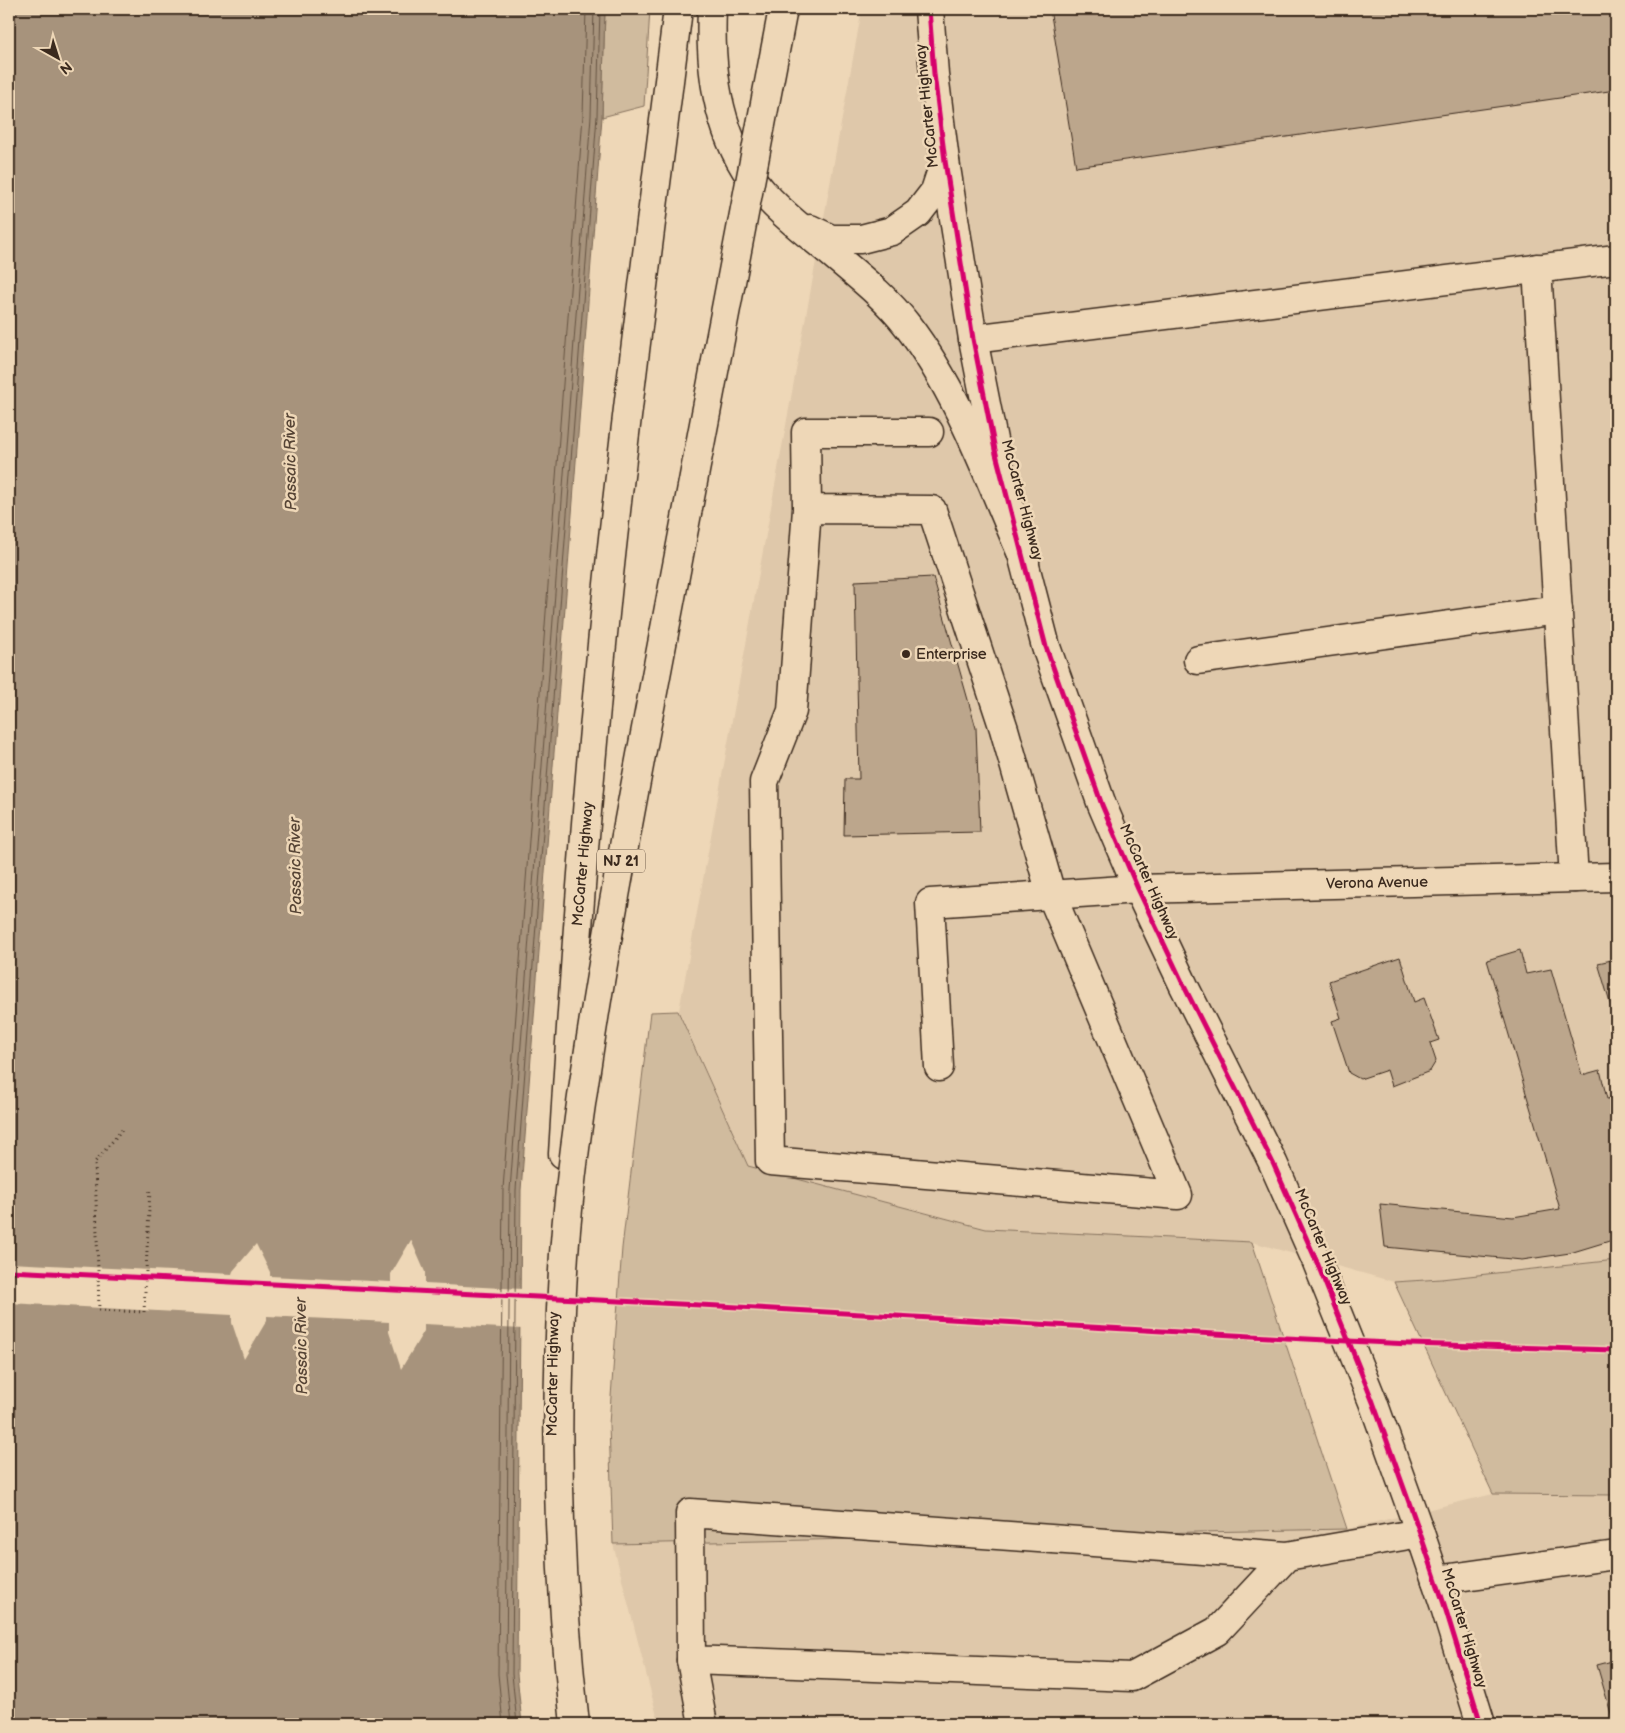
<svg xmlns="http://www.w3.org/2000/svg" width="1625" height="1733" viewBox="0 0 1625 1733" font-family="'Balsamiq Sans',sans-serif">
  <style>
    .built { fill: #dfc8aa }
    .green { fill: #d0bb9e; stroke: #86725e }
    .water { fill: #a7937b; stroke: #7c6956 }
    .pier { fill: #eed7b7 }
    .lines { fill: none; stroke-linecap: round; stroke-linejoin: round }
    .shore { stroke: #665443; stroke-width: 1 }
    .building { fill: #bca68c; stroke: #3b2a1e }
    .minor-casing { stroke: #3b2a1e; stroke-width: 31 }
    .highway-casing { stroke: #3b2a1e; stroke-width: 31 }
    .path { stroke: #3b2a1e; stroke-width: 3; stroke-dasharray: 1 4; stroke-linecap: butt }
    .minor { stroke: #eed7b7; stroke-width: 28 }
    .highway { stroke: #eed7b7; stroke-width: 28 }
    .highway-bridge-casing { stroke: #3b2a1e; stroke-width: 31; stroke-linecap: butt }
    .highway-bridge { stroke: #eed7b7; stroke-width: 28 }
    .cycleway-casing { stroke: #eed7b7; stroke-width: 8 }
    .cycleway { stroke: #d6006c; stroke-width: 5 }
    .poi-dot { fill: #3b2a1e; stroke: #eed7b7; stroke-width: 2 }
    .labels { text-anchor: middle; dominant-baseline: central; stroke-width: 5; stroke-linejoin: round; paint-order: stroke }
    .shield { fill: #eed7b7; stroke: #715e4c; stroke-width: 1 }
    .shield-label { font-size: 14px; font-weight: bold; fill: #3b2a1e }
    .street-label { font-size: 15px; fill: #3b2a1e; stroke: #eed7b7 }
    .poi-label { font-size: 15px; fill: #3b2a1e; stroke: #eed7b7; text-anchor: start }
    .water-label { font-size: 16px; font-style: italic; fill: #564435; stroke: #eed7b7 }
  </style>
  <rect width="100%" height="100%" fill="#eed7b7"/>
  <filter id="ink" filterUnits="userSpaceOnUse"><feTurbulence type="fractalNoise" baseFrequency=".02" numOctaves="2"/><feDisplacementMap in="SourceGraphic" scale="10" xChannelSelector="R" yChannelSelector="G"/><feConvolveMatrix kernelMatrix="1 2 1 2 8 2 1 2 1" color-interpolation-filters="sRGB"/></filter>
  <g filter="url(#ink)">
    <g class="built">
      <polygon points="862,9 1616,9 1616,1260 1441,1279 1394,1282 1252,1242 986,1229 748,1166 679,1011"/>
      <polygon points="1493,1494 1616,1495 1616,1724 659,1724 613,1544 1347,1529"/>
    </g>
    <g class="green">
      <polygon points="605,9 650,9 644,106 602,117"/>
      <polygon points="678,1011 748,1166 986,1229 1252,1242 1347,1529 613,1544 609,1424 622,1248 650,1012"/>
      <polygon points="1616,1260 1616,1495 1493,1494 1394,1282 1441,1279"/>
    </g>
    <polygon class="water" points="9,9 605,9 602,117 521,1190 517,1674 522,1724 9,1724"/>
    <polygon class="pier" points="411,1240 425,1272 425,1284 523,1289 523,1329 424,1324 424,1331 401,1369 389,1332 389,1322 267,1316 267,1320 244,1359 232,1323 232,1315 9,1303 9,1263 232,1274 233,1271 256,1244 270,1272 270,1276 391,1282 391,1274"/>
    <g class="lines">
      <g class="shore">
        <polyline points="503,1724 498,1674 503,1189 583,116 586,9"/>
        <polyline points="511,1724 506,1674 510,1190 591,116 594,9"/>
        <polyline points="517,1724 512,1674 516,1190 597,116 600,9"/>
      </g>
    </g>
    <g class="building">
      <polygon points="1050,9 1616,9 1616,90 1076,167"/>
      <polygon points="933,577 976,728 980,832 844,835 845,779 859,779 855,581"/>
      <polygon points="1520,950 1526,974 1551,969 1582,1075 1600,1070 1607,1099 1616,1097 1616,1239 1570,1253 1522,1260 1385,1247 1380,1204 1513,1217 1560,1209 1487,960"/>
      <polygon points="1400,957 1414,1002 1424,998 1439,1040 1430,1043 1436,1061 1430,1071 1392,1086 1387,1070 1360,1079 1349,1073 1332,1021 1341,1018 1329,981"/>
      <polygon points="1616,959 1616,1023 1598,963"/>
      <polygon points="1616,1660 1616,1724 1614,1724 1597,1665"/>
    </g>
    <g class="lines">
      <defs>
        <g id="minor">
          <polyline points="929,9 934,74 945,161 973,339 995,450 1046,647 1102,805 1138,889 1184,986 1273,1163 1316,1260 1373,1402 1420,1533 1444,1604 1481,1724"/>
          <polyline points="1537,268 1574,878"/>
          <polyline points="973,339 1616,259"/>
          <polyline points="807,509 792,711 764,782 770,1161 1178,1195 1051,894 1004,729 932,510 807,509 806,432 929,432"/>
          <polyline points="1198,660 1558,610"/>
          <polyline points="939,1067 930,903 1138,889 1616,877"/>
          <polyline points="1287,1556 1217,1631 1132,1677 691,1660 690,1513 1287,1556 1420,1533"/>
          <polyline points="1436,1580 1616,1555"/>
          <polyline points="691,1660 703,1724"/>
        </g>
        <g id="highway">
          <path d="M 712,9 C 709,77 720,151 771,201 C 791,222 815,239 837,258 C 862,279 887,299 907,325 C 960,394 990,482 1025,561"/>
          <polyline points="810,229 831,239 861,239 892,231 918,213 935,191 945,161"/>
          <path d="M 563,1154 C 574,967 588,780 607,594 C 627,399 654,204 678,9"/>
        </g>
      </defs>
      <use href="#minor" class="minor-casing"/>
      <use href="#highway" class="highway-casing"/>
      <polyline class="path" points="122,1130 95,1162 99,1310 144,1312 150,1189"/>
      <use href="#minor" class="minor"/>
      <use href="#highway" class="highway"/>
      <defs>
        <path id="highway-bridge" d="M 575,1724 C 557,1568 554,1411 564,1254 C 570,1173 582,1092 595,1012 C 614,894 637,777 659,660 C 701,443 742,226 783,9"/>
      </defs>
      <use href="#highway-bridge" class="highway-bridge-casing"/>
      <use href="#highway-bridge" class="highway-bridge"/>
      <defs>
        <g id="cycleway">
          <polyline points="929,9 934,74 945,161 973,339 995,450 1046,647 1102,805 1138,889 1184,986 1273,1163 1316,1260 1373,1402 1420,1533 1444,1604 1481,1724"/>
          <polyline points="9,1271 720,1306 1286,1338 1410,1344 1616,1350"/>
        </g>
      </defs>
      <use href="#cycleway" class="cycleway-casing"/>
      <use href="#cycleway" class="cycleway"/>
    </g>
  </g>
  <circle class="poi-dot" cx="906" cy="654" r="5"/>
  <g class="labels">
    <rect class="shield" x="597" y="849.5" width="48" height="23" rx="4"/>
    <g class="shield-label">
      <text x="621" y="861">NJ 21</text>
    </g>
    <g class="street-label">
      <text transform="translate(927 106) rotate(-96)">McCarter Highway</text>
      <text transform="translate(1022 500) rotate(75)">McCarter Highway</text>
      <text transform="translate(583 864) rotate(-85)">McCarter Highway</text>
      <text transform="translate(1149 882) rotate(66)">McCarter Highway</text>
      <text transform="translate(1377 883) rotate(-1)">Verona Avenue</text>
      <text transform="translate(1323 1247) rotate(67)">McCarter Highway</text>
      <text transform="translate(553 1374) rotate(-89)">McCarter Highway</text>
      <text transform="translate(1464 1628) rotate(73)">McCarter Highway</text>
    </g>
    <g class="poi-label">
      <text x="916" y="654">Enterprise</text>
    </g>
    <g class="water-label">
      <text transform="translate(291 462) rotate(-91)">Passaic River</text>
      <text transform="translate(296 866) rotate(-91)">Passaic River</text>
      <text transform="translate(302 1346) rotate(-91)">Passaic River</text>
    </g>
  </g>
  <rect width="1625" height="1733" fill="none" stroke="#eed7b7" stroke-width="30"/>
  <rect x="15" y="15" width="1595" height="1703" fill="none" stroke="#3b2a1e" stroke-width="2" filter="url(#ink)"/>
  <g transform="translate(58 58) rotate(141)" stroke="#eed7b7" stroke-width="4" paint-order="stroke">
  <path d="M0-4L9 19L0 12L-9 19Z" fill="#3b2a1e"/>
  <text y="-8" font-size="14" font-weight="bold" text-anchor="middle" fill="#3b2a1e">N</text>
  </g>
</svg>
